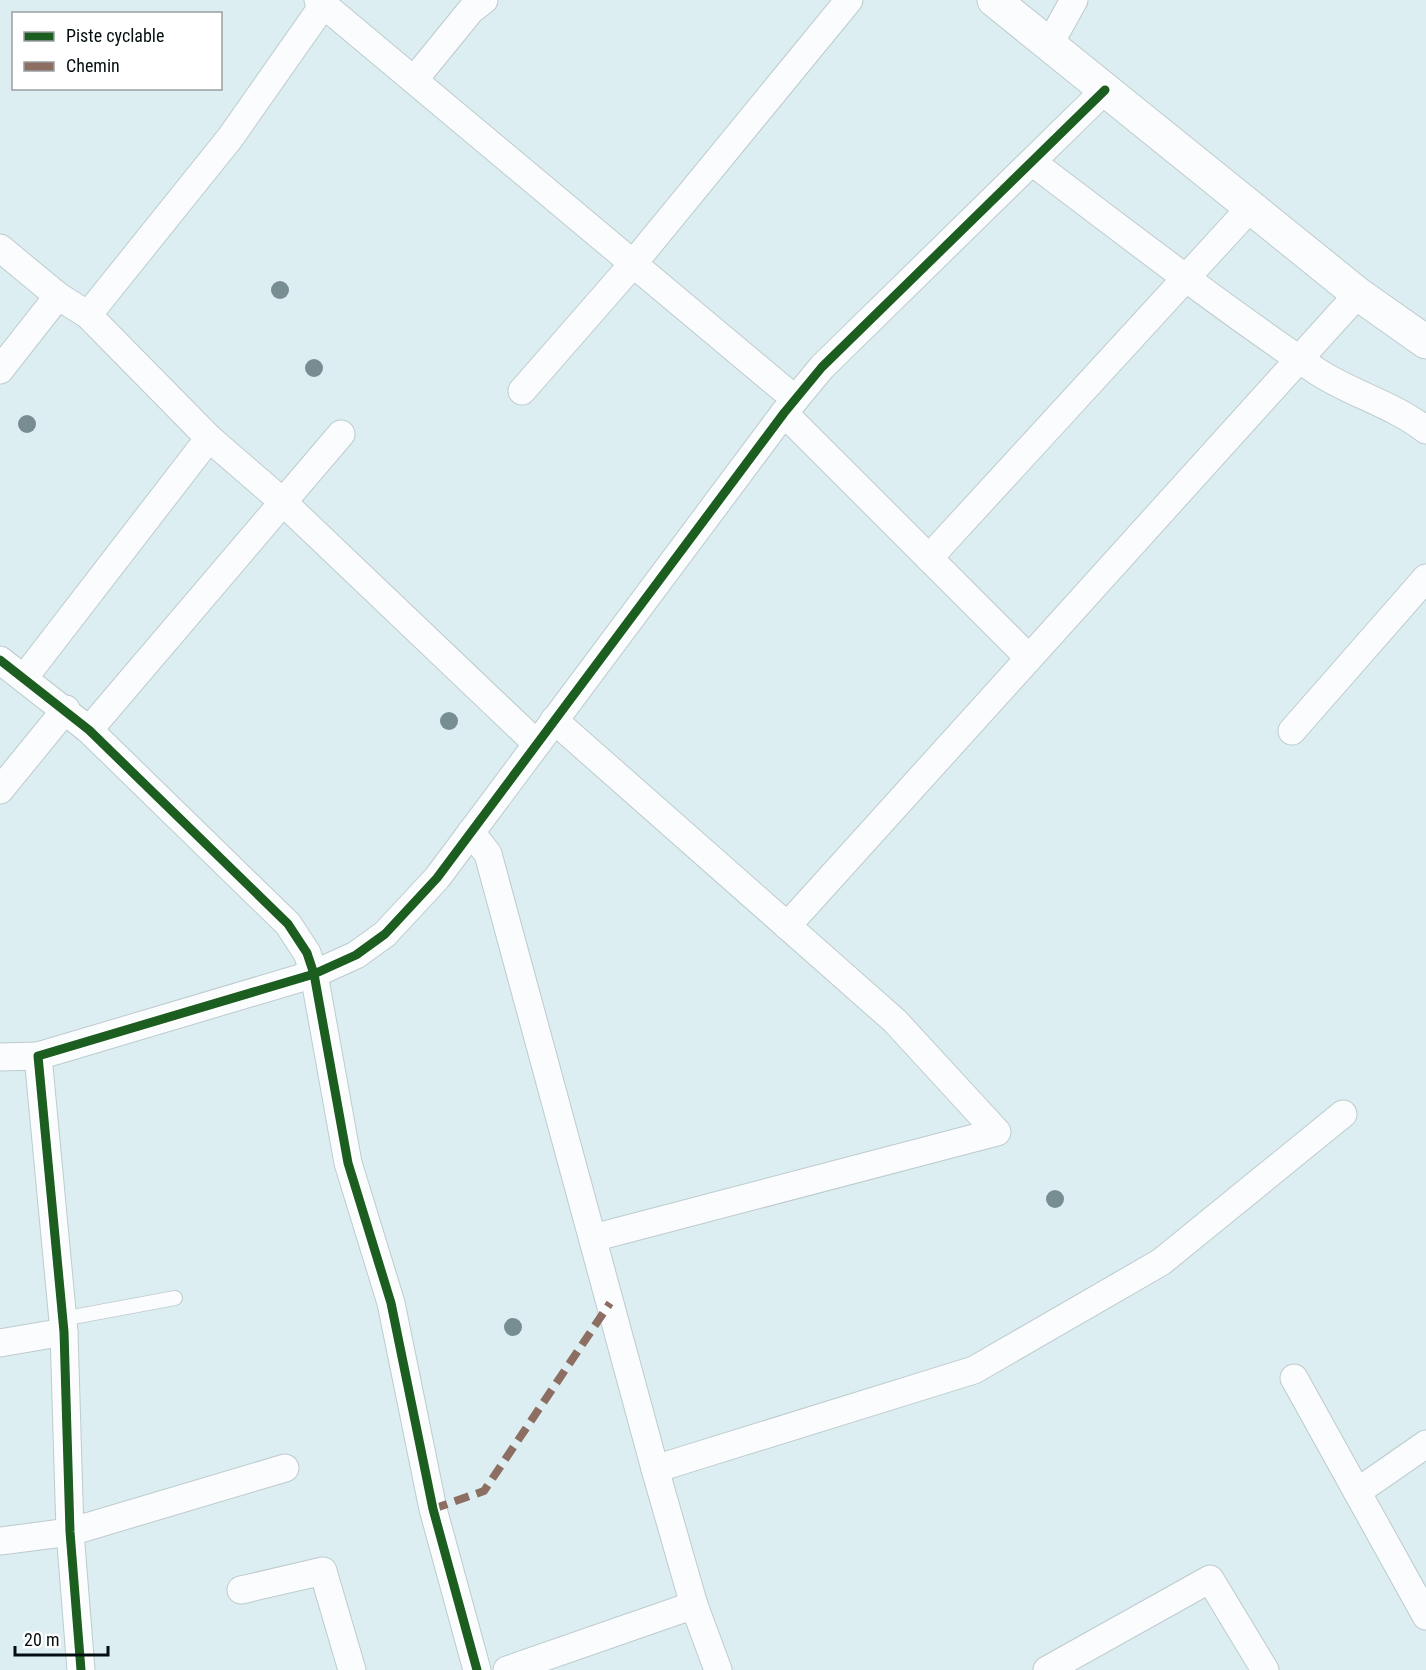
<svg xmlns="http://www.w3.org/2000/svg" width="1426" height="1670" viewBox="0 0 1426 1670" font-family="'Roboto Condensed',sans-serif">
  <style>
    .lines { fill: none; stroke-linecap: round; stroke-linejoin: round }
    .service-casing { stroke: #bdcbce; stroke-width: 16 }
    .minor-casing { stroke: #bdcbce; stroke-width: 29 }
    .tertiary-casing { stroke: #bdcbce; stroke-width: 35 }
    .service { stroke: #fafcfd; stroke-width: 14 }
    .minor { stroke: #fafcfd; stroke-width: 27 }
    .tertiary { stroke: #fafcfd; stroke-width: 33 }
    .quiet { stroke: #8d6e63; stroke-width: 8; stroke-dasharray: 15 8; stroke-linecap: butt }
    .cycleway-casing { stroke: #fff; stroke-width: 13 }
    .cycleway { stroke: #1b5e20; stroke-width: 9 }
    .tree { fill: #778d92 }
  </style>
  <rect width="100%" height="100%" fill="#ddeef2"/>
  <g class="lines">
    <defs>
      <polyline id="service" points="62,1319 175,1298"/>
      <g id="minor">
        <polyline points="318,0 795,399"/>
        <polyline points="1049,45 1074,0"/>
        <polyline points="414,80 471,10 484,0"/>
        <path d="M 1032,162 C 1126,233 1220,306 1318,372 C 1352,394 1394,405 1426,430"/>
        <polyline points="0,248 58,296 88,315 209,438 283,502 537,744"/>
        <polyline points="88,315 230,138 324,4"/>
        <polyline points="0,370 58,296"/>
        <polyline points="522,391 632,265 849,0"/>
        <polyline points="784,413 1029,658"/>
        <polyline points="929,558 1251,207"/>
        <polyline points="0,660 89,730 288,924 307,953 314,974 348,1163 391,1303 433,1509 477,1670"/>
        <polyline points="24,678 209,438"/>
        <polyline points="554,720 895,1021 997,1132 593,1238"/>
        <polyline points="89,730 341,434"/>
        <polyline points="1292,731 1426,578"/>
        <polyline points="0,790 66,709"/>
        <polyline points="471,832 488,854 655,1469 694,1605 718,1670"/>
        <polyline points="787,926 1358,294"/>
        <polyline points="0,1057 38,1056"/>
        <polyline points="0,1343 64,1332"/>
        <polyline points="1294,1378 1426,1616"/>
        <polyline points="655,1469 974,1370 1161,1262 1343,1114"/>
        <polyline points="1357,1492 1426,1444"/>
        <polyline points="0,1541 70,1532 285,1468"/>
        <polyline points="241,1590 323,1571 352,1670"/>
        <polyline points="81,1670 70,1532 64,1332 38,1056 314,974 356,955 385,934 437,878 784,413 822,367 1105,90"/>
        <polyline points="507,1670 694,1605"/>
        <polyline points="1047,1670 1210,1579 1265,1670"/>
      </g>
      <polyline id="tertiary" points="994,0 1358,294 1426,342"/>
    </defs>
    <use href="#service" class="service-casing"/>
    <use href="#minor" class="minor-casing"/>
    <use href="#tertiary" class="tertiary-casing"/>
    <use href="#service" class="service"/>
    <use href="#minor" class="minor"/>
    <use href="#tertiary" class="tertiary"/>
    <polyline class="quiet" points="433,1509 484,1491 610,1303"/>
    <defs>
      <g id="cycleway">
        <polyline points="0,660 89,730 288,924 307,953 314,974 348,1163 391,1303 433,1509 477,1670"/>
        <polyline points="81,1670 70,1532 64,1332 38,1056 314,974 356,955 385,934 437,878 784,413 822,367 1105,90"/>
      </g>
    </defs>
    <use href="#cycleway" class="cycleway-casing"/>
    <use href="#cycleway" class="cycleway"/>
  </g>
  <g class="tree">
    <circle cx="280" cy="290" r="9"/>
    <circle cx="314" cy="368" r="9"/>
    <circle cx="27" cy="424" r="9"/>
    <circle cx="449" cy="721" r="9"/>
    <circle cx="1055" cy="1199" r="9"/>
    <circle cx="513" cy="1327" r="9"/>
  </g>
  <rect x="12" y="12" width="210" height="78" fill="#ffffff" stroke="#9b9fa0" stroke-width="1.5"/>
  <rect x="24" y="32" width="30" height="9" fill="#1b5e20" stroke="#9b9fa0" stroke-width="1.5"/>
  <text x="66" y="42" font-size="18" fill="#040e11">Piste cyclable</text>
  <rect x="24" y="62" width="30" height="9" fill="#8d6e63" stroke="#9b9fa0" stroke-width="1.5"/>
  <text x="66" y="72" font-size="18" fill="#040e11">Chemin</text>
  <path d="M15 1646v9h93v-9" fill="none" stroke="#040e11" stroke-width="3"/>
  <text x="24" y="1646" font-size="18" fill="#040e11" stroke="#ffffff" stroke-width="4.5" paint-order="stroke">20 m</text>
</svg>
